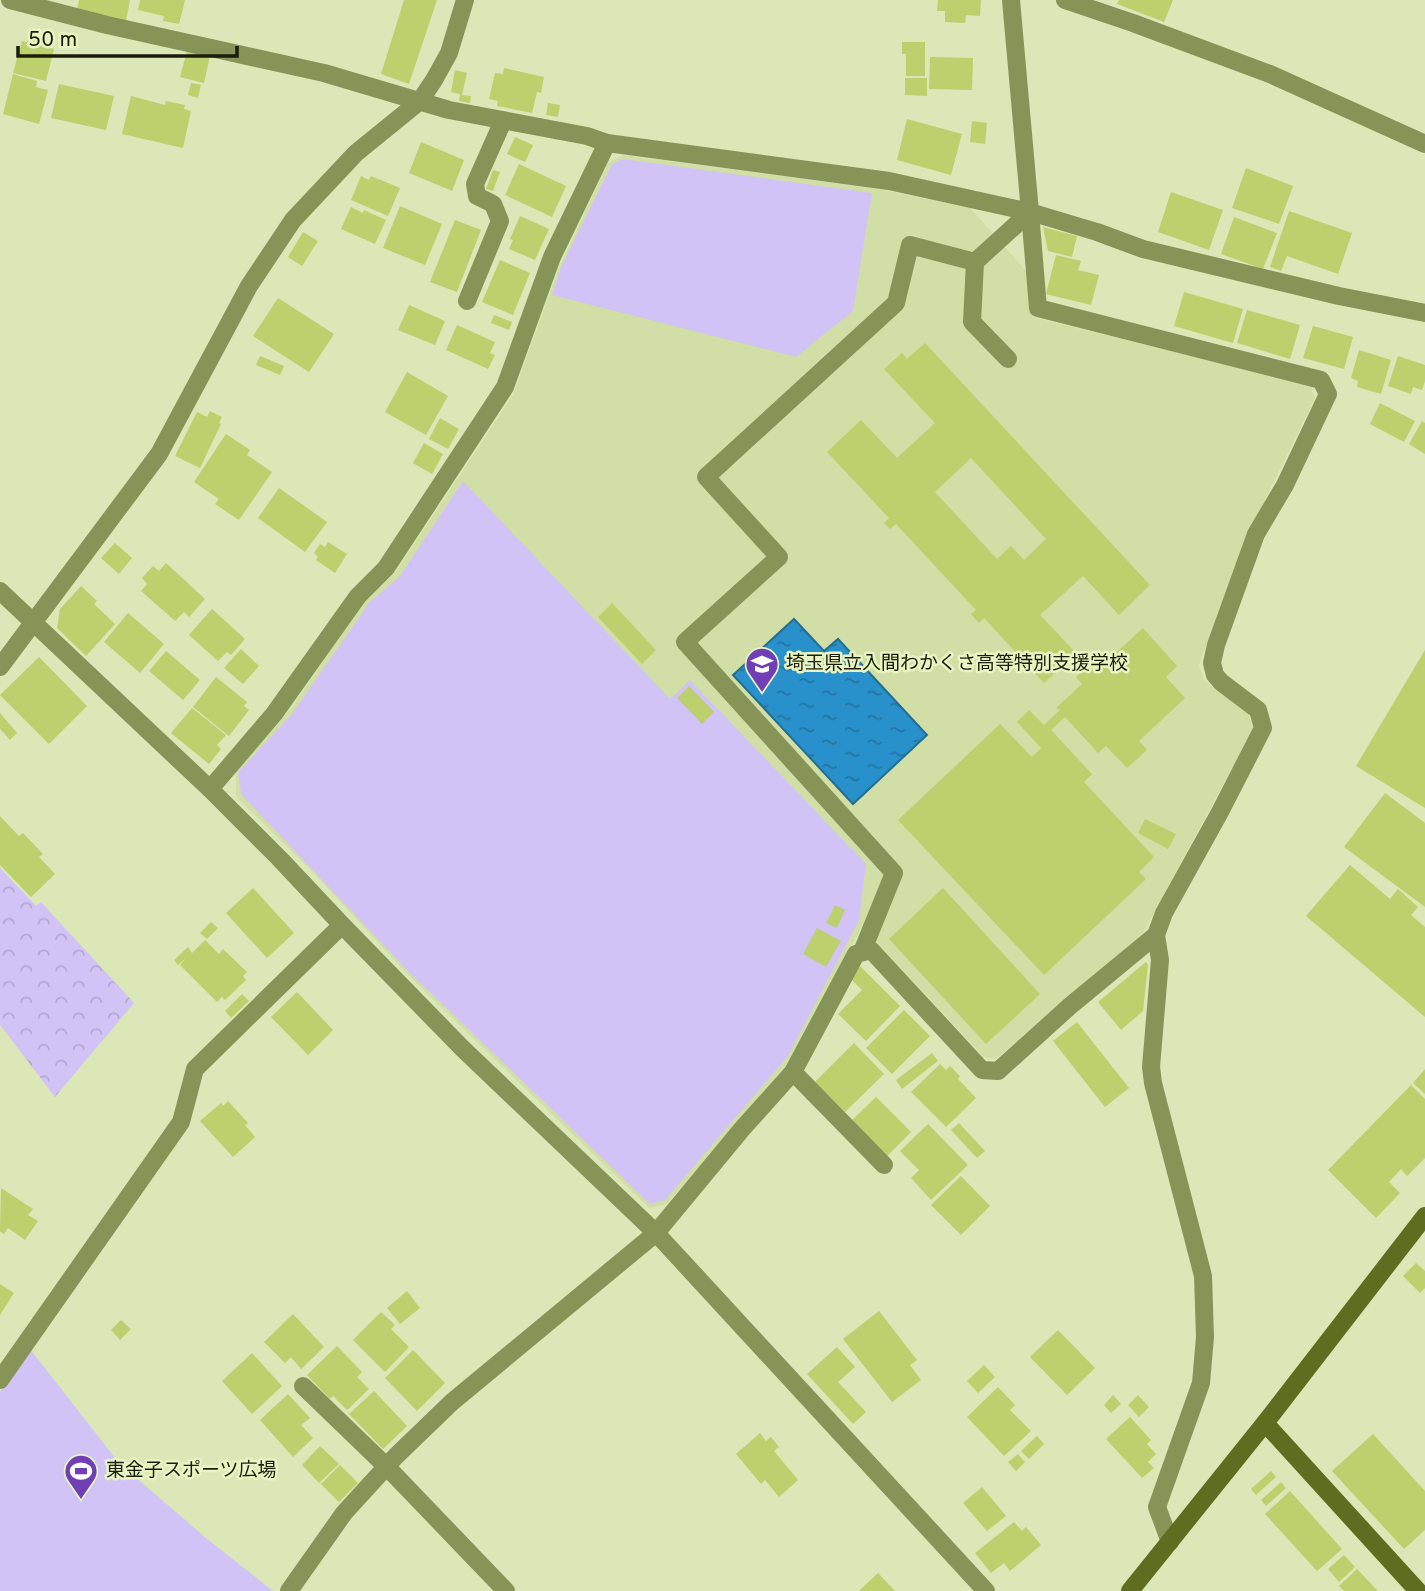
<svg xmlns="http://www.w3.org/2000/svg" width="1425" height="1591" viewBox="0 0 1425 1591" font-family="Overpass,'Noto Sans JP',sans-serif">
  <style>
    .built { fill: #d1dea6 }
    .grass { fill: #d2c3f6 }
    .park { fill: url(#park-crowns) }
    .water { fill: url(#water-ripples); stroke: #246e91; stroke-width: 2 }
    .building { fill: #bcd06e; fill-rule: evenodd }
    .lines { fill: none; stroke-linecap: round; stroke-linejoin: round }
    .lane { stroke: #879458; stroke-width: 18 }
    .street { stroke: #879458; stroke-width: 18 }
    .secondary { stroke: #5f6d20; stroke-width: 18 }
    .labels { text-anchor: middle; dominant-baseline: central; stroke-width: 5; stroke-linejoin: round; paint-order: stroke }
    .poi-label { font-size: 19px; fill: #1a1d0b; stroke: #e8f5c3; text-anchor: start }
  </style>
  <defs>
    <pattern id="park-crowns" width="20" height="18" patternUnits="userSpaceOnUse" patternTransform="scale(1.75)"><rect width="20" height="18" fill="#d2c3f6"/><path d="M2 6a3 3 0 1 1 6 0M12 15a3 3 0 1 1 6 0" fill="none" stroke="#b4a7d2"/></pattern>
    <pattern id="water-ripples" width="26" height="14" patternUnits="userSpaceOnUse" patternTransform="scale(1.75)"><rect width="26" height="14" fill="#2890ca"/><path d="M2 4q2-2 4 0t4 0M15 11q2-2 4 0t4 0" fill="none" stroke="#2275a2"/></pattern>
  </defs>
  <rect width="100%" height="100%" fill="#dbe7b6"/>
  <polygon class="built" points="623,155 879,189 970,208 1026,271 1032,317 1311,386 1315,398 1248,534 1199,665 1204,680 1248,713 1253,729 1143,933 996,1059 984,1057 862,926 792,1058 667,1204 649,1208 406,973 310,869 236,797 236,771 291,709 366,599 395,573 513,395 559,268 608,163"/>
  <g class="grass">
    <polygon points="623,159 872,193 853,311 796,357 552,295 561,267 612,164"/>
    <polygon points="463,481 670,699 690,680 866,864 859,920 788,1056 665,1200 650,1204 409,972 241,794 238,772 292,714 369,603 400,576"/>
    <polygon points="30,1349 119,1463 206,1538 273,1591 0,1591 0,1392"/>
  </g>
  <polygon class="park" points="0,868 36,906 41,902 134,1003 55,1097 0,1025"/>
  <polygon class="water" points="794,619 824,651 838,639 927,735 853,804 733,675"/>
  <g class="building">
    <polygon points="79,0 130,0 126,21 77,10"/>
    <polygon points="140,0 185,0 179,24 163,21 164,16 138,10"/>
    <polygon points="404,0 437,0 409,84 381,74"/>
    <polygon points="938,0 981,0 980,16 966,15 965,23 945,22 945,11 937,11"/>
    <polygon points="1119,0 1173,0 1164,22 1117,4"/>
    <polygon points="28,38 41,42 40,46 54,49 46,81 13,73 22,41 27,42"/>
    <polygon points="902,42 925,42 925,76 906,76 906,54 902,54"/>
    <polygon points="187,51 210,56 204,83 180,77"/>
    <polygon points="930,57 973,58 972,90 929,89"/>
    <polygon points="504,68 544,77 541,93 537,92 532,113 497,106 498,101 489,99 495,73 503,74"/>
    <polygon points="455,70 467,73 462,95 471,96 470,103 459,101 460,94 451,92"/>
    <polygon points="13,74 37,81 36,87 48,90 39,124 3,114"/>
    <polygon points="905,78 927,78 927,96 905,95"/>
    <polygon points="191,83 201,85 198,98 188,95"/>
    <polygon points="59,84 114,96 106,130 51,118"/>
    <polygon points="131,96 165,105 166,101 185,105 184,109 191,111 183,148 122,134"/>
    <polygon points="548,103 560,105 558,117 546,115"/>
    <polygon points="907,119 962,134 951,175 897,160"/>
    <polygon points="972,121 987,123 985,144 970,142"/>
    <polygon points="515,137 533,145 525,162 507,154"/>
    <polygon points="421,142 464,160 452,191 409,173"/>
    <polygon points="519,164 566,186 552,217 505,195"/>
    <polygon points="1246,168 1293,186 1279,224 1232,208"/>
    <polygon points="493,170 500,172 493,191 486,189"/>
    <polygon points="361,176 369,180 371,176 400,188 388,216 351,200"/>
    <polygon points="1171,192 1223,210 1209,250 1158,232"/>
    <polygon points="400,206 442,224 425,265 383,248"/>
    <polygon points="351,207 363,213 364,210 386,220 375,244 341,229"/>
    <polygon points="1289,211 1352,233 1338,274 1287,256 1281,271 1270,267"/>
    <polygon points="520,216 549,229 535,260 509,249 513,240 510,239"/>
    <polygon points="1234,217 1277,233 1263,269 1221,254"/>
    <polygon points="455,220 481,230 457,292 430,282"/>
    <polygon points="1043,227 1077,236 1072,257 1048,251"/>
    <polygon points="303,232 318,241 302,266 288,257"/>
    <polygon points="1056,255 1081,261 1078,270 1099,275 1091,305 1046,294"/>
    <polygon points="500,260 530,273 513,315 482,302"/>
    <polygon points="1184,292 1243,309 1233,343 1174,326"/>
    <polygon points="278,298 334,334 309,372 253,336"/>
    <polygon points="409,305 445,321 435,345 398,330"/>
    <polygon points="1247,310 1300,325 1290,359 1237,343"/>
    <polygon points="494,315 512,322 509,330 491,323"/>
    <polygon points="457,325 495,342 490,353 495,355 488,369 446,350"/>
    <polygon points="1313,326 1353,337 1344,369 1303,358"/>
    <path d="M 925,343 L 1150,585 L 1119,615 L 1083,576 L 1040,615 L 1076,653 L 1044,683 L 984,618 L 979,623 L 971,614 L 976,610 L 896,524 L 890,529 L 884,523 L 889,518 L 827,452 L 861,420 L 897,458 L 935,423 L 884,369 L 902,353 L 907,359 ZM 971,458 L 1046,539 L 1024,560 L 1011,546 L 997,559 L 935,492 Z"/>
    <polygon points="1359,350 1391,360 1381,394 1357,387 1358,381 1351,378"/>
    <polygon points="260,356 284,366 280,375 256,365"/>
    <polygon points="1398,356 1425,365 1425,381 1422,390 1413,387 1411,394 1388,386"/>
    <polygon points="407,372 448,396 426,435 385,412"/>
    <polygon points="1380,403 1415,421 1404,442 1370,424"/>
    <polygon points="210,411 222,417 219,423 221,424 200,468 175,456 197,412 207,417"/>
    <polygon points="440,418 459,429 448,449 429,439"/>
    <polygon points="1422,421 1425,423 1425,454 1409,444"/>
    <polygon points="226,434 250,450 247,455 272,472 239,520 215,504 219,499 194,482"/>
    <polygon points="424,443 443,454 432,474 413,463"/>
    <polygon points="279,488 327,522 305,552 258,518"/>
    <polygon points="328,542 347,554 335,573 316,560 318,557 314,553 320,544 325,547"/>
    <polygon points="115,543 132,558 119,574 101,558"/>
    <polygon points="166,563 205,599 189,617 184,612 175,621 141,591 147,584 142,578 153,566 159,571"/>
    <polygon points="81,586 97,601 94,604 115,624 86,656 57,628 60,609"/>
    <polygon points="612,603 656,650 642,664 598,617"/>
    <polygon points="212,609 245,639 231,655 227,652 218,661 189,635"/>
    <polygon points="128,613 164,644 140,673 104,642"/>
    <polygon points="1143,628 1177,666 1166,677 1185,698 1139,741 1147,750 1127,768 1106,746 1098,753 1065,717 1051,730 1092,774 1084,782 1154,857 1139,872 1146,879 1044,975 898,820 1000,724 1032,757 1041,748 1017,722 1029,710 1044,725 1060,710 1056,708 1082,684 1076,677 1090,664 1096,671"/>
    <polygon points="241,649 259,666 243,684 224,668"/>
    <polygon points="1425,650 1425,808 1356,766"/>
    <polygon points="166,651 200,680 183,700 149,671"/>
    <polygon points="39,657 87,706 49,744 0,695"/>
    <polygon points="216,677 247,702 244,706 249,710 229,736 193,707"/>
    <polygon points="689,686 714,712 702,724 677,698"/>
    <polygon points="192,708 226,735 217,745 221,749 209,764 171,733"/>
    <polygon points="0,713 17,733 10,740 0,729"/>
    <polygon points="1385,793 1425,823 1425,907 1344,847"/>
    <polygon points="0,816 19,836 23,833 43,854 39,857 55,874 31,897 0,865"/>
    <polygon points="1145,819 1176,834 1168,849 1138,833"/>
    <polygon points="1350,865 1390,899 1398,889 1418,907 1411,915 1425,927 1425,1017 1306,916"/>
    <polygon points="253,888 294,933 267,958 226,913"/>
    <polygon points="943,888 1040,994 986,1044 889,939"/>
    <polygon points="835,905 845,910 837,928 826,923"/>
    <polygon points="211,922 218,928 207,939 200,933"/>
    <polygon points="817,928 841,941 826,967 803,954"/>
    <polygon points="205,940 219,954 223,949 247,972 243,976 246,980 225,1000 222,997 217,1002 180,965 186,958 178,965 174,960 188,947 192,953"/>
    <polygon points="1146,962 1148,965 1143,1011 1121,1030 1098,1002"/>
    <polygon points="860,966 900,1006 866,1041 838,1014 862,990 849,977"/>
    <polygon points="297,992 333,1030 308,1055 271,1017"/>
    <polygon points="242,994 249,1001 231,1018 225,1011"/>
    <polygon points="904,1010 930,1036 892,1074 866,1048"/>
    <polygon points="1077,1022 1129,1088 1105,1107 1053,1041"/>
    <polygon points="854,1043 884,1074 845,1112 815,1082"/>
    <polygon points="932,1053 938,1061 902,1089 896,1080"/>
    <polygon points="940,1064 946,1070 950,1066 960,1076 958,1079 976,1098 946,1127 911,1092"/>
    <polygon points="1425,1069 1425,1094 1413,1083"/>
    <polygon points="1411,1085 1425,1099 1425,1158 1407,1176 1401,1169 1389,1182 1400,1193 1376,1218 1328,1170"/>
    <polygon points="876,1097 911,1132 885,1158 850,1122"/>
    <polygon points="228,1101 248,1123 245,1125 255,1137 233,1157 200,1121 221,1103 223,1106"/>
    <polygon points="959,1123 985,1151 977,1158 951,1130"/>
    <polygon points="928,1124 968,1165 931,1200 911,1178 919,1170 900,1151"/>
    <polygon points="961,1176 990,1206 961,1235 931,1205"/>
    <polygon points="1,1188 33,1209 28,1215 38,1221 25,1240 8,1228 4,1234 0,1231"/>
    <polygon points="1416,1263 1425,1271 1425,1288 1420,1293 1403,1276"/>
    <polygon points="0,1284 14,1293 0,1315"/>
    <polygon points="407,1291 420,1308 400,1324 387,1308"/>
    <polygon points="879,1311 917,1360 910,1365 921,1380 892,1402 843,1339"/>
    <polygon points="381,1312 395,1325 391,1329 409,1347 385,1372 353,1340"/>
    <polygon points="293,1314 324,1347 301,1369 291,1357 285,1363 264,1342"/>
    <polygon points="121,1320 131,1329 120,1340 111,1330"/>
    <polygon points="1058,1330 1095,1368 1067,1395 1030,1357"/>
    <polygon points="337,1346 362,1372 357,1377 369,1389 347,1410 333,1396 330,1399 307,1375"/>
    <polygon points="837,1347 855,1367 838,1382 866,1412 853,1424 807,1374"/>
    <polygon points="413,1350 445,1383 417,1411 385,1378"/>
    <polygon points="252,1353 282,1386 252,1414 222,1381"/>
    <polygon points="984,1365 995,1377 978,1393 967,1381"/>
    <polygon points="998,1387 1015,1405 1010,1410 1031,1431 1004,1456 967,1417"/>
    <polygon points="374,1391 407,1426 383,1449 349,1414"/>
    <polygon points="288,1394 310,1418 301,1425 313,1438 293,1457 260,1420"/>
    <polygon points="1113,1395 1121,1404 1111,1413 1104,1405"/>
    <polygon points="1138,1395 1149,1407 1139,1417 1128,1405"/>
    <polygon points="1130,1417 1151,1440 1147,1444 1156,1454 1148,1462 1154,1468 1142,1478 1106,1439"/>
    <polygon points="760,1433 766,1441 771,1437 779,1447 774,1451 798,1480 779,1497 765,1480 761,1484 736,1454"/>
    <polygon points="1373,1434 1425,1491 1425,1530 1404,1549 1332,1471"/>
    <polygon points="1037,1436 1044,1444 1029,1459 1021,1451"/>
    <polygon points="320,1446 339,1464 319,1483 302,1465"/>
    <polygon points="1018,1454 1025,1462 1016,1471 1008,1462"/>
    <polygon points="340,1465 358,1483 339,1502 321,1484"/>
    <polygon points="1271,1471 1276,1477 1256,1495 1251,1489"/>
    <polygon points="1281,1482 1286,1488 1266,1506 1261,1500"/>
    <polygon points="982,1487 1006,1516 987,1531 963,1503"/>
    <polygon points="1290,1491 1342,1549 1317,1571 1265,1514"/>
    <polygon points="1014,1522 1022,1531 1026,1527 1041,1545 1010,1571 1004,1563 991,1573 975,1553"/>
    <polygon points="1344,1555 1355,1567 1339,1582 1328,1569"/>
    <polygon points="1357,1569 1378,1591 1344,1591 1339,1586"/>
    <polygon points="878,1573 895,1591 859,1591"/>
  </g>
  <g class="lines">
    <g class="lane">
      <polyline points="975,262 972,322 1008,359"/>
      <polyline points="862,952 894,873 685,642 779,557 706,477 896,303 910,245 975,262 1030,212"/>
      <polyline points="793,1072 884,1165"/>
      <polyline points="303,1386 387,1467"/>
    </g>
    <g class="street">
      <polyline points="10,0 107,25 324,73 449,110 587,136 607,143 889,181 1030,212 1038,308 1321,380 1328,394 1285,485 1256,534 1216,645 1212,663 1215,675 1221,682 1258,710 1263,728 1220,812 1164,913 1156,935 1070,1006 998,1071 982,1070 871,950 856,954 793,1072 742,1129 656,1233 452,1402 396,1456 344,1513 289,1591"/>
      <polyline points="1011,0 1030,212 1097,232 1143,249 1339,296 1425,313"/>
      <polyline points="1065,0 1133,23 1270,74 1425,144"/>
      <polyline points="467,301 500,221 493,204 477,196 475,184 503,121"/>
      <polyline points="0,591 210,789 279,858 342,925 463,1049 656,1233 986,1591"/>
      <polyline points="0,667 159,454 249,286 293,220 356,153 420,101 434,80 449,53 465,0"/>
      <polyline points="210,789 274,714 358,596 386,568 505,387 552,257 607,143"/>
      <polyline points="1156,935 1160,960 1151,1067 1153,1083 1203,1276 1205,1337 1201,1383 1157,1507 1170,1542"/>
      <polyline points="0,1380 181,1122 195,1069 342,925"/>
      <polyline points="387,1467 506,1591"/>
    </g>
    <g class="secondary">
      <polyline points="1265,1423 1418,1591"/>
      <polyline points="1130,1591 1265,1423 1425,1216"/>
    </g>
  </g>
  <defs>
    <symbol id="school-pin" viewBox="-11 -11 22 30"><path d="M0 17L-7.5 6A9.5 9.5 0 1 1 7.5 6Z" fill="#703eb5" stroke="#e8f5c3"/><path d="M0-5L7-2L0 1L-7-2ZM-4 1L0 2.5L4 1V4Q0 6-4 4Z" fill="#fff"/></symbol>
    <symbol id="stadium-pin" viewBox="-11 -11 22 30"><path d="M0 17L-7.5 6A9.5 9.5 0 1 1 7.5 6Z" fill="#703eb5" stroke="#e8f5c3"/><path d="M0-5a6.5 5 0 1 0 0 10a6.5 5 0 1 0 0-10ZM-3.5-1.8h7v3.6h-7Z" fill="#fff"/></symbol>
  </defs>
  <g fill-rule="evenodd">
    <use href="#school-pin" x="743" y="645" width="38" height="52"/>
    <use href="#stadium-pin" x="62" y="1452" width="38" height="52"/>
  </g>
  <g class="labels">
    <g class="poi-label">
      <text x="786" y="664">埼玉県立入間わかくさ高等特別支援学校</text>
      <text x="106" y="1471">東金子スポーツ広場</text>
    </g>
  </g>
  <path d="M18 46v10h219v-10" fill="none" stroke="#1a1d0b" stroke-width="3.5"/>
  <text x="28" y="46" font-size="21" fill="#1a1d0b" stroke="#e8f5c3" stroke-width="5" paint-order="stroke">50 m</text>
</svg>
